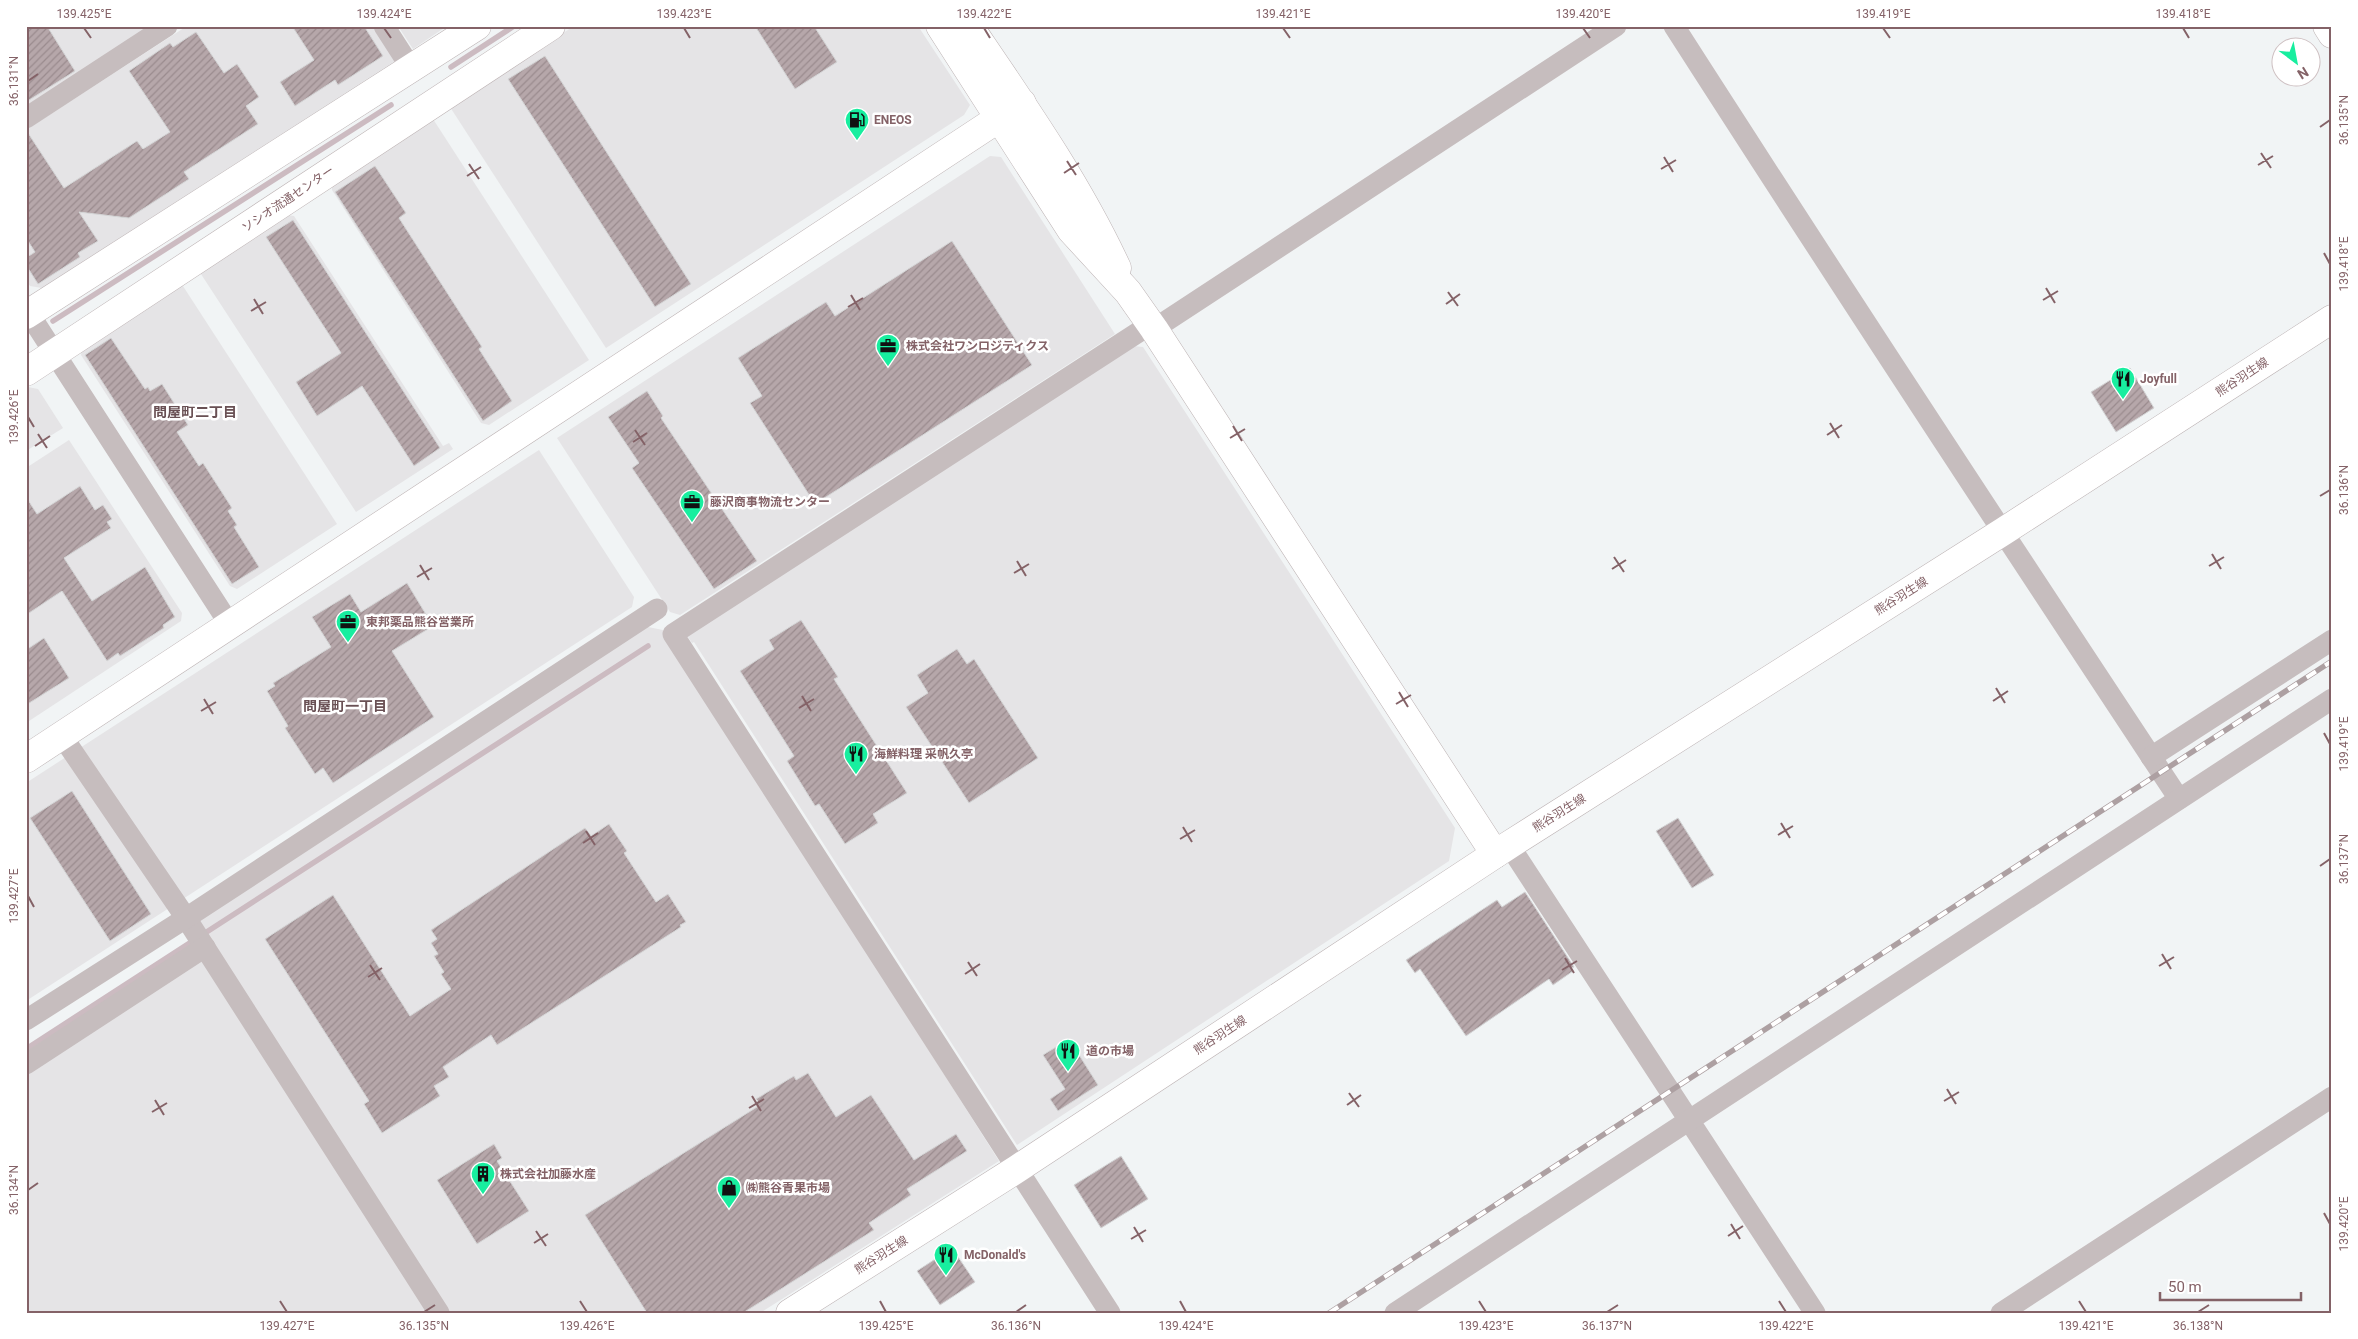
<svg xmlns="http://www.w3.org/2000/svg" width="2358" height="1339" viewBox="0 0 2358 1339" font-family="Roboto,'Noto Sans JP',sans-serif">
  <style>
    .built { fill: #e5e4e6 }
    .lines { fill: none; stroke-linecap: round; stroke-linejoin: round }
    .stream { stroke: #ccbbc1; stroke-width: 5.5 }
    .building { fill: url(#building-hatch); stroke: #d4d5d6 }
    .secondary-casing { stroke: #bcb2b3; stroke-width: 29 }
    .street { stroke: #c6bdbe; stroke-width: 21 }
    .secondary { stroke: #fff; stroke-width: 28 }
    .rail-casing { stroke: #ada0a2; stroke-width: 5.5 }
    .rail { stroke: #fff; stroke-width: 4; stroke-dasharray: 11; stroke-linecap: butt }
    .ticks { fill: none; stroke: #846267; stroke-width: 2 }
    .labels { text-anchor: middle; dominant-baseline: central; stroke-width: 5; stroke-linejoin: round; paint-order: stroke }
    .poi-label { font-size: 12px; font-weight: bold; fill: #846267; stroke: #fff; text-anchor: start }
    .street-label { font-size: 12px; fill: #846267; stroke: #fff }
    .neighbourhood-label { font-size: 14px; font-weight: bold; fill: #695054; stroke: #fff }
    .neatline { fill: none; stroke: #846267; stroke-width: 2 }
    .ticks-label { font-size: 12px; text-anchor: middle; fill: #846267 }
  </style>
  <defs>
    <pattern id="building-hatch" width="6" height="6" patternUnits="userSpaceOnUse" patternTransform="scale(1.25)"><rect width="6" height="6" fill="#b6a7aa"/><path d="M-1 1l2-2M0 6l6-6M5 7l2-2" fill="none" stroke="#9a8b8e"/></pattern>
  </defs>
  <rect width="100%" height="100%" fill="#f1f4f5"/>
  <g class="built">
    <polygon points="26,26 150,26 26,106"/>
    <polygon points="187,26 372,26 395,61 42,288 30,286 26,280 26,130"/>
    <polygon points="398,26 447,26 413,49"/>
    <polygon points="574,26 918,26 970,105 964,115 606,348 450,107"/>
    <polygon points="433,119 589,360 489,425 481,423 332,190 332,184"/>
    <polygon points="990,156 1001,157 1115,334 680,615 670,612 557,438"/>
    <polygon points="287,215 294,216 443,446 449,443 453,449 356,512 199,271"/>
    <polygon points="181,283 337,524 237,589 230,586 81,355 82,348"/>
    <polygon points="1133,346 1143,347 1455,828 1449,861 1017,1145 694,642 692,643 686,634"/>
    <polygon points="28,387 38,389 63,428 26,451 26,388"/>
    <polygon points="69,440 182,613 181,621 26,723 26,468"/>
    <polygon points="539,450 634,597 632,607 26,1001 26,783"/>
    <polygon points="643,626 663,630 999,1161 760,1313 26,1313 26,1069 209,950 190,920"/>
  </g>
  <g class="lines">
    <g class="stream">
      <polyline points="451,67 514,26"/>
      <polyline points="53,321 391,105"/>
      <polyline points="26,1049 648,646"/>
    </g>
  </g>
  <g class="building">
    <polygon points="26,26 47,26 75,71 26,102"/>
    <polygon points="292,26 364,26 383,56 338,85 335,80 295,106 280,82 314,60"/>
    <polygon points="755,26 814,26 837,62 795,89"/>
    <polygon points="196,32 224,73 237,64 259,97 246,106 258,124 184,172 189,179 129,218 79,212 98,241 78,253 80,257 38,284 26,265 26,258 35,252 26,238 26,130 64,188 137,141 143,149 170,132 129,71 170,43 173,47"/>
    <polygon points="545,56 691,284 655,307 508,79"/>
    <polygon points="375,166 406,213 399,218 482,347 479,349 512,401 483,421 335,192"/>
    <polygon points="293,220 440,448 414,466 362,386 317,416 296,382 341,353 266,237"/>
    <polygon points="952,241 1032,365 815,504 750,403 762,396 738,358 826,302 835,316"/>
    <polygon points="111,338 145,389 148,387 150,391 162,384 188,425 177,432 199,466 203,463 232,508 228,511 237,525 234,527 259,567 232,584 85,355"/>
    <polygon points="2130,368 2154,408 2116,432 2091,392"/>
    <polygon points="647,391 663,416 661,418 757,561 714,589 632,468 639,463 608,417"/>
    <polygon points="80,486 95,510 103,505 112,519 107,522 111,528 64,558 92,601 145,567 175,617 163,625 164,628 120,656 118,653 107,661 62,591 26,615 26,497 37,514"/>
    <polygon points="407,583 433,626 392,651 434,717 333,783 323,768 315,774 285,728 288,726 267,691 275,686 273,683 331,647 312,617 350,594 361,612"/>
    <polygon points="801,620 838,677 834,679 907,793 873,814 878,823 845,844 819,804 815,806 787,761 794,756 740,671 774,649 769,640"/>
    <polygon points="44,638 69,678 26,705 26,650"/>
    <polygon points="957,649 967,664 974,659 1038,758 969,803 906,707 928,693 917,675"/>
    <polygon points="72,791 151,914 110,941 30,818"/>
    <polygon points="1678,818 1714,875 1692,888 1656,831"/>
    <polygon points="609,824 627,851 624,853 656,902 668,894 686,922 680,925 681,927 497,1045 491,1035 443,1067 449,1077 434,1086 440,1096 382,1133 364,1104 369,1101 265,939 333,895 410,1016 451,989 441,974 444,972 434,956 438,954 431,943 437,939 431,930 585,828 591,836"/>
    <polygon points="1525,892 1574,967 1571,968 1573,971 1553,985 1549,979 1466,1036 1420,969 1415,973 1406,960 1497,900 1502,907"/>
    <polygon points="1069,1039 1098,1085 1058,1111 1050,1099 1065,1089 1043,1055"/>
    <polygon points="808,1073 836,1117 871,1095 914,1160 956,1134 967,1151 907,1189 911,1195 869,1223 874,1230 743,1313 647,1313 585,1215 757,1107 755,1103 758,1101 756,1099 794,1076 796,1080"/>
    <polygon points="494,1144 502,1158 497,1161 529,1211 477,1244 437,1180"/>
    <polygon points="1121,1156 1148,1199 1101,1228 1074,1185"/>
    <polygon points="952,1248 975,1282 940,1305 917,1271"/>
  </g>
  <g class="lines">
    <defs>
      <g id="secondary">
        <polyline points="940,26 1071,230 1128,292 1154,329 1495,854"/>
        <path d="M 969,26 C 1022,104 1077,182 1117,268"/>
        <polyline points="2327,26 2332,34"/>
        <polyline points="26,315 477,26"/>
        <polyline points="26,372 551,26"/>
        <polyline points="26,759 1022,103"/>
        <polyline points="790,1313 1017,1169 1509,845 2004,531 2332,319"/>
      </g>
    </defs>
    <use href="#secondary" class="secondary-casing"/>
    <g class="street">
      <polyline points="384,26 411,68"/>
      <path d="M 1674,26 C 1840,285 2009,542 2179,799"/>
      <polyline points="26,118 167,26"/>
      <polyline points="26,309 230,625"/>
      <polyline points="1154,329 1616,26"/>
      <polyline points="62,736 186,918 439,1313"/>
      <polyline points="2151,757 2332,640"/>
      <polyline points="1509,845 1815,1313"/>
      <polyline points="26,1020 186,918 657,609"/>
      <polyline points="26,1064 205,947"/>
      <polyline points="1110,1313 673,634 1151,324"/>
      <polyline points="1395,1313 2332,699"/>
      <polyline points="2001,1313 2332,1097"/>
    </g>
    <use href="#secondary" class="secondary"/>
    <defs>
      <polyline id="rail" points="1329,1313 2332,661"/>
    </defs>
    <use href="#rail" class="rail-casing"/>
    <use href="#rail" class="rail"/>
  </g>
  <path class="ticks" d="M 84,28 L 91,38M 384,28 L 391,38M 684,28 L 690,38M 984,28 L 990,38M 1283,28 L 1290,38M 1583,28 L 1590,38M 1883,28 L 1890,38M 2183,28 L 2189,38M 28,81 L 38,74M 2320,127 L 2330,120M 2261,153 L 2271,168M 1664,157 L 1673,172M 1067,161 L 1076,175M 469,164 L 479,179M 2258,165 L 2273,156M 1661,169 L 1676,160M 1064,173 L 1079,163M 467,176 L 481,167M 2324,253 L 2330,264M 2046,288 L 2055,303M 1448,292 L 1458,306M 851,295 L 860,310M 254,299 L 263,314M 2043,300 L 2058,291M 1446,304 L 1460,294M 848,307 L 863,298M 251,311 L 266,302M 28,417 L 34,427M 1830,423 L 1839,438M 1233,426 L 1242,441M 635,430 L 645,445M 38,434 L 47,448M 1827,435 L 1842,425M 1230,438 L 1245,429M 633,442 L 647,433M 35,446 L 50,436M 2320,496 L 2330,490M 2212,554 L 2221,569M 1614,557 L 1624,572M 1017,561 L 1026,576M 420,565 L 429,580M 2209,566 L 2224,557M 1612,569 L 1626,560M 1014,573 L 1029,564M 417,577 L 432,568M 1996,688 L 2005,703M 1399,692 L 1408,707M 802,696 L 811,711M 204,699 L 213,714M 1993,701 L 2008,691M 1396,704 L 1411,695M 799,708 L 814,699M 201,711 L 216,702M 2324,733 L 2330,744M 1781,823 L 1790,838M 1183,827 L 1192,842M 586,831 L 595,845M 1778,835 L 1793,826M 1180,839 L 1195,830M 583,843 L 598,833M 2320,866 L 2330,859M 28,896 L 34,907M 2162,954 L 2171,969M 1565,958 L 1574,973M 968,962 L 977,976M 370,965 L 380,980M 2159,966 L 2174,957M 1562,970 L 1577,961M 965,974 L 980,964M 368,977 L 382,968M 1947,1089 L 1956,1104M 1349,1093 L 1359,1107M 752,1096 L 761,1111M 155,1100 L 164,1115M 1944,1101 L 1959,1092M 1347,1105 L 1361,1095M 749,1108 L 764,1099M 152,1112 L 167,1103M 28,1190 L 38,1183M 2324,1213 L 2330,1224M 1731,1224 L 1740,1239M 1134,1227 L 1143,1242M 536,1231 L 546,1246M 1728,1236 L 1743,1226M 1131,1239 L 1146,1230M 534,1243 L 548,1234M 280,1301 L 287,1312M 580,1301 L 587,1312M 880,1301 L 886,1312M 1180,1301 L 1186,1312M 1479,1301 L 1486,1312M 1779,1301 L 1786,1312M 2079,1301 L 2086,1312M 424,1312 L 435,1305M 1016,1312 L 1026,1305M 1607,1312 L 1618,1305M 2198,1312 L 2209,1305"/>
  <defs>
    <symbol id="fuel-pin" viewBox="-11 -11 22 30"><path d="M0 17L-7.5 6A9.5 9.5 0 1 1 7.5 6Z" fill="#18ee9f" stroke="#fff"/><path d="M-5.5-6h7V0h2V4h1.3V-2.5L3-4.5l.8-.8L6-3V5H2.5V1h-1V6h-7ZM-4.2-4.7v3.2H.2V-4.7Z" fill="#111"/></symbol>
    <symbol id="office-pin" viewBox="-11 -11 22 30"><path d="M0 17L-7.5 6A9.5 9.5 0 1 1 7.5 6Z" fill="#18ee9f" stroke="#fff"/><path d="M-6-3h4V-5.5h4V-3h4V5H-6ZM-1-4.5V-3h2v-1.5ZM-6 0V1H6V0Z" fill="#111"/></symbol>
    <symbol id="restaurant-pin" viewBox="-11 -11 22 30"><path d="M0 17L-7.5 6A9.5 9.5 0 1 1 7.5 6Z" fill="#18ee9f" stroke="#fff"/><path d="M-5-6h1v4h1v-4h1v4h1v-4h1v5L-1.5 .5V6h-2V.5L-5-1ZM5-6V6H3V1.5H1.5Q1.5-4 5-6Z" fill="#111"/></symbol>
    <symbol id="building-pin" viewBox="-11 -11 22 30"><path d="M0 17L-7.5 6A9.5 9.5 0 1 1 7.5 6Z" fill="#18ee9f" stroke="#fff"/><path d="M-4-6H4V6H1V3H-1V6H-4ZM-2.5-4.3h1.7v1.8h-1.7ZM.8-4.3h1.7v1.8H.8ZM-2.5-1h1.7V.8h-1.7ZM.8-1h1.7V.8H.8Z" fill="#111"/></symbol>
    <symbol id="shop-pin" viewBox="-11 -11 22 30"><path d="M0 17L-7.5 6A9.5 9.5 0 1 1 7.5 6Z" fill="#18ee9f" stroke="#fff"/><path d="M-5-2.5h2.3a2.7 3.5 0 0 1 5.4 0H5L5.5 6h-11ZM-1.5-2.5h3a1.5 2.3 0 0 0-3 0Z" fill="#111"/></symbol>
  </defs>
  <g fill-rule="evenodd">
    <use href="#fuel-pin" x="843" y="106" width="28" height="38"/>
    <use href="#office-pin" x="874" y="332" width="28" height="38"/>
    <use href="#restaurant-pin" x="2109" y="365" width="28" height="38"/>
    <use href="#office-pin" x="678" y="488" width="28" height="38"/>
    <use href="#office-pin" x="334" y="608" width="28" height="38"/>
    <use href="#restaurant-pin" x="842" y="740" width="28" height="38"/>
    <use href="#restaurant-pin" x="1054" y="1037" width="28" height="38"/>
    <use href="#building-pin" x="469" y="1160" width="28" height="38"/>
    <use href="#shop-pin" x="715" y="1174" width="28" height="38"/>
    <use href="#restaurant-pin" x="932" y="1241" width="28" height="38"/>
  </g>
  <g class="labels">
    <g class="poi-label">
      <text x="874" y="120">ENEOS</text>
      <text x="906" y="346">株式会社ワンロジティクス</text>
      <text x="2140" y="379">Joyfull</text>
      <text x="710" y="502">藤沢商事物流センター</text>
      <text x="366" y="622">東邦薬品熊谷営業所</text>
      <text x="874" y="754">海鮮料理 采帆久亭</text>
      <text x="1086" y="1051">道の市場</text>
      <text x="500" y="1174">株式会社加藤水産</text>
      <text x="746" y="1188">㈱熊谷青果市場</text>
      <text x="964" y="1255">McDonald's</text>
    </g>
    <g class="street-label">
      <text transform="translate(288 199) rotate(-34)">ソシオ流通センター</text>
      <text transform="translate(2242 377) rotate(-33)">熊谷羽生線</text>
      <text transform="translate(1901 596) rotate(-32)">熊谷羽生線</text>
      <text transform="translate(1559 813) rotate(-32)">熊谷羽生線</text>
      <text transform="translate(1220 1035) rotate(-33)">熊谷羽生線</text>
      <text transform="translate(881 1255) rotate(-32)">熊谷羽生線</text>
    </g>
    <g class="neighbourhood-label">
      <text x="195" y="412">問屋町二丁目</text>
      <text x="345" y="706">問屋町一丁目</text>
    </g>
  </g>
  <rect width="2358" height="1339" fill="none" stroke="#ffffff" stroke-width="55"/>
  <g transform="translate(2296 62) rotate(148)"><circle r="24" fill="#ffffff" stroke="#cec0c2"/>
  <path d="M0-4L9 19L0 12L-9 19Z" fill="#18ee9f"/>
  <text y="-8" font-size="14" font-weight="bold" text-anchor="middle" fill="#846267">N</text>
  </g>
  <path d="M2160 1292v8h141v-8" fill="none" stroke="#846267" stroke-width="2.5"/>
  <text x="2168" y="1292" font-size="15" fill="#846267" stroke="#ffffff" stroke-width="4" paint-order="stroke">50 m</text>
  <rect x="28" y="28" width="2302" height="1284" class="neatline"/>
  <g class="ticks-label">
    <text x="84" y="18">139.425°E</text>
    <text x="384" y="18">139.424°E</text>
    <text x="684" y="18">139.423°E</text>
    <text x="984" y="18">139.422°E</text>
    <text x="1283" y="18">139.421°E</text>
    <text x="1583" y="18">139.420°E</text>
    <text x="1883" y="18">139.419°E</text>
    <text x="2183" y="18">139.418°E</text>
    <text transform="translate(14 81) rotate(-90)" y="4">36.131°N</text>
    <text transform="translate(2344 120) rotate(-90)" y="4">36.135°N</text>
    <text transform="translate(2344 264) rotate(-90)" y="4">139.418°E</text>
    <text transform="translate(14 417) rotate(-90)" y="4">139.426°E</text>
    <text transform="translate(2344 490) rotate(-90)" y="4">36.136°N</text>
    <text transform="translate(2344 744) rotate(-90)" y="4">139.419°E</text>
    <text transform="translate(2344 859) rotate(-90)" y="4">36.137°N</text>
    <text transform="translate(14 896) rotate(-90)" y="4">139.427°E</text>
    <text transform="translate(14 1190) rotate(-90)" y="4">36.134°N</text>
    <text transform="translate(2344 1224) rotate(-90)" y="4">139.420°E</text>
    <text x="287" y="1330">139.427°E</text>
    <text x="424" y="1330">36.135°N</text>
    <text x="587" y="1330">139.426°E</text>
    <text x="886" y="1330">139.425°E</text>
    <text x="1016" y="1330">36.136°N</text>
    <text x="1186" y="1330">139.424°E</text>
    <text x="1486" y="1330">139.423°E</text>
    <text x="1607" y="1330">36.137°N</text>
    <text x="1786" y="1330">139.422°E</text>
    <text x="2086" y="1330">139.421°E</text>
    <text x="2198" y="1330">36.138°N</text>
  </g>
</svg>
